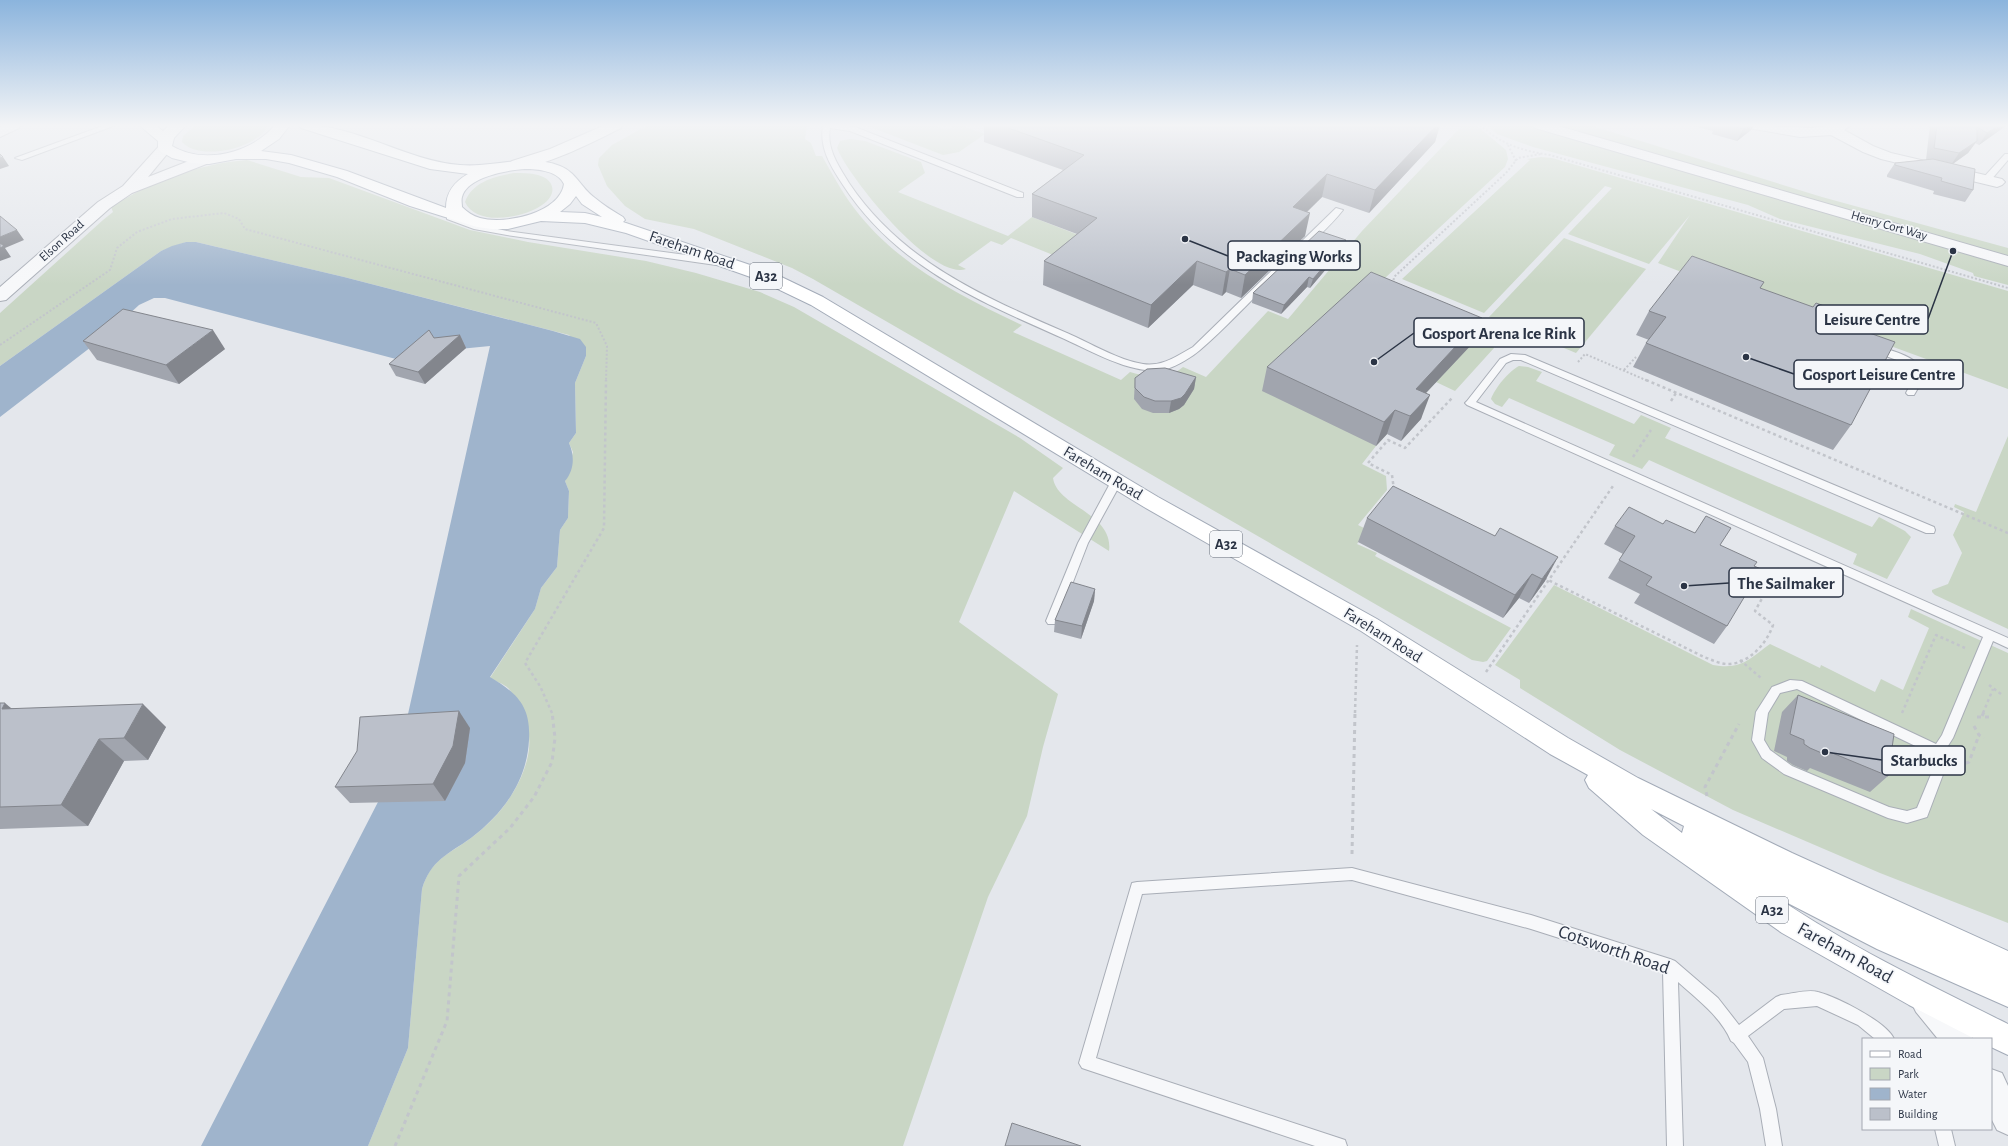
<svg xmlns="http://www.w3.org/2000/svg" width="2008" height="1146" viewBox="0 0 2008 1146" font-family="'Alegreya Sans',sans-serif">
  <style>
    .green { fill: #c9d6c5 }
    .water { fill: #9fb4cc }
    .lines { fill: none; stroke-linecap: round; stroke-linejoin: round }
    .service-casing { stroke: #a9aeb7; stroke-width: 2 }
    .minor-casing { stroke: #a9aeb7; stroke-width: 2 }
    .tertiary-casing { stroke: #a9aeb7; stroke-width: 2 }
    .secondary-casing { stroke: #a9aeb7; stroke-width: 2 }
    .primary-casing { stroke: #a3abb8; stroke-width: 2 }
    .path-far2 { stroke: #c2c5cb; stroke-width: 2; stroke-dasharray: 2 2; stroke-linecap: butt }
    .path-far1 { stroke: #c2c5cb; stroke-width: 2.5; stroke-dasharray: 3 3; stroke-linecap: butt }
    .path { stroke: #c2c5cb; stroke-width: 3; stroke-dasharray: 4 4; stroke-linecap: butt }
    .service { fill: #f7f8fa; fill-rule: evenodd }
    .minor { fill: #f7f8fa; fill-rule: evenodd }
    .tertiary { fill: #f7f8fa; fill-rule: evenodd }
    .secondary { fill: #fff; fill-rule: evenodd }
    .primary { fill: #fff; fill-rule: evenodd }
    .wall { fill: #a1a5ae }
    .shaded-wall { fill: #83868d }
    .building { fill: #bbc0ca; stroke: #83868d }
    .labels { text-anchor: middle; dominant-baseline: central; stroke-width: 3.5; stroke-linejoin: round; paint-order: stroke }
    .far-street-label { font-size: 13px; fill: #2b3445; stroke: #f4f6f9 }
    .shield { fill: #f4f6f9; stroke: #676e7b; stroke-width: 1 }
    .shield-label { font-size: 15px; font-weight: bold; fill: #2b3445 }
    .street-label { font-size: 16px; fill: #2b3445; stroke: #f4f6f9 }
    .near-street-label { font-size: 19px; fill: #2b3445; stroke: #f4f6f9 }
    .leader { fill: none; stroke: #2b3445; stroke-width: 1.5 }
    .callout-dot { fill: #2b3445; stroke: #f4f6f9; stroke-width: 1.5 }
    .callout { fill: #f4f6f9; stroke: #2b3445; stroke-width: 1.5 }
    .callout-label { font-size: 17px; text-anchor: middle; font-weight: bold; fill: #2b3445 }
  </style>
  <rect width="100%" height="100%" fill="#e4e7ec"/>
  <g class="green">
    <path d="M 196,125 L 268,125 C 259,148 199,162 182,142 L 183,136 Z"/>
    <path d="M 648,125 L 807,125 L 805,139 L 811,143 L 816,156 L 822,156 C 832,173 841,191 854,208 C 896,264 960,296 1022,325 L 1013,332 L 1121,380 L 1130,372 C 1147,377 1169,380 1183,367 L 1206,377 L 1268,311 L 1288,319 L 1362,231 L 1461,127 L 1435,125 L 1476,125 L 1506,150 L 1508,159 L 1505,167 L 1385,278 L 1384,282 L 1412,300 L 1482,330 L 1491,337 L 1494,348 L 1455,391 L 1436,382 L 1376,446 L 1362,464 L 1386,476 L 1387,490 L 1358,525 L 1368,530 L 1357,544 L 1377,553 L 1375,556 L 1511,628 L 1487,661 L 1483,662 L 1472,660 L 813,279 L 792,268 L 694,229 L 645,219 L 625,206 L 607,186 L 598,165 L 599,158 L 612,145 Z"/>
    <polygon points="865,125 933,125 947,130 956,125 960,125 985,134 959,152 943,155"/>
    <polygon points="1487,125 1589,125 1822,197 2008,248 2008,285 1974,276 1973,273 1920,254 1780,219 1748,205 1533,147 1497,134"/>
    <path d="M 850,139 L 865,141 L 921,162 L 925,173 L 898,192 L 1008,236 L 1032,217 L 1153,264 L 1063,259 L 1011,238 L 1002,245 L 991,241 L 958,265 L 966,269 C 932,281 849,178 837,148 L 840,141 Z"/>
    <polygon points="1541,157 1552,158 2008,291 2008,389 1754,296 1752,299 1658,263 1690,215 1649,264 1568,234 1612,188 1605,186 1484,313 1402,279 1530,160 1527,159"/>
    <path d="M 247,160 L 301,177 L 329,178 L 470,230 L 528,242 L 646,261 L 696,273 L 760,292 L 794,307 L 1020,438 L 1063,468 L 1053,478 C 1057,507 1114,513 1109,551 L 1014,491 L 959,622 L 1058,694 L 1043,747 L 1027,816 L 988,897 L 903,1146 L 368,1146 L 408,1048 L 422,889 C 431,859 448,855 471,838 C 497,819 519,791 527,760 C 531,744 530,729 523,715 C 519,707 515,695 508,688 C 504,684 495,681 490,678 L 535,609 L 541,588 L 557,567 L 560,530 L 568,518 L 569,491 L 565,481 L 573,452 L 569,443 L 576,433 L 575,383 L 586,356 L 569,335 L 344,277 L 196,242 L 186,242 L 161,251 L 0,366 L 0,313 L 103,220 L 113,212 L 111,207 C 153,181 197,164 247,160 Z"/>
    <path d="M 514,173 C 522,173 530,173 538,175 C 556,180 557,195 542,205 C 524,218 476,227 465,202 C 472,182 495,176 514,173 Z"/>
    <polygon points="1564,238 1646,269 1576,353 1489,317"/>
    <path d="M 1519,366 L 1528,367 L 1542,372 L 1536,381 L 1634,424 L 1641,415 L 1671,428 L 1665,438 L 1872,527 L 1879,517 L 1905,531 L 1911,537 L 1887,579 L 1853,564 L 1857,554 L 1649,460 L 1642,469 L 1609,455 L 1615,445 L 1509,398 L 1502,407 L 1495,404 L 1491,399 C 1495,388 1509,371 1519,366 Z"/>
    <polygon points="2008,436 2008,629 1935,595 1932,592 1932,590 1948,584 1962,553 1953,535 1964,512 1954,507 1955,504 1976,512"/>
    <path d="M 1554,585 L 1713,665 C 1742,670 1749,659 1770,644 L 1820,668 L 1821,665 L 1875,692 L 1881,679 L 1903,690 L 1929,628 L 1908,617 L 1911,609 L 2008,653 L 2008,923 L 1880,873 L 1733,810 L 1620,750 L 1520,688 L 1520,680 L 1495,665 Z"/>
  </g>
  <path class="water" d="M 186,242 L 196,242 L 344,277 L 553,331 L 580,339 L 586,347 L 586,356 L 575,383 L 576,433 L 569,443 C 575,457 574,470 565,481 L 569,491 L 568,518 L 560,530 L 557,567 L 541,588 L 535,609 L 490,677 C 517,693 531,706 529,740 C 527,781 503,814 471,838 C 447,855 431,860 422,889 L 408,1048 L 368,1146 L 201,1146 L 378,802 L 404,732 L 490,346 L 439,351 L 411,363 L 165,298 L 154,298 L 139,305 L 104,337 L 0,417 L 0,366 L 161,251 L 172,246 Z"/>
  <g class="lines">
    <defs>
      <g id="service">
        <polygon points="105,125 116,125 22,160 15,158"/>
        <path d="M 823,125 L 840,125 L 855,127 L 1023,193 L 1023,197 L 1017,197 L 850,131 L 830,128 C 826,148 839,167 849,183 C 902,262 984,297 1067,333 C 1090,343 1118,360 1143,364 C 1162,367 1177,356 1193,347 L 1336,208 L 1343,210 C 1324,234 1298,254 1277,275 C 1251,300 1227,327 1200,350 C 1192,357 1177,366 1167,369 C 1133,377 1090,350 1060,337 C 976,300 895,265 843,185 C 831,167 819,148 823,125 Z"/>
        <polygon points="2005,154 2008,154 2008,160 1990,181 1984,181 1984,177"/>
        <polygon points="447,215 453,215 479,225 507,231 716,259 720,262 716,265 507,235 474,229 447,219"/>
        <path d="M 1875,346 C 1891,350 1921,357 1925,376 L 1914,395 L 1908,395 L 1906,393 L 1915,376 L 1915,371 L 1905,363 L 1872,351 L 1870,349 Z"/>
        <path d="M 1511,354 L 1525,355 L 1934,527 L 1935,530 L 1934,533 L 1926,533 L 1521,360 L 1513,360 L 1506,363 L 1476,402 L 2008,638 L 2008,648 L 1993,641 L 1953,738 L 1944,752 L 1944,772 L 1927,817 L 1907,823 L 1888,818 L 1784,774 L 1762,758 L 1752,740 L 1756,712 L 1772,687 L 1790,680 L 1802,681 L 1936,744 L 1942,735 L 1983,637 L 1467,405 L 1465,403 L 1467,401 L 1500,359 ZM 1797,689 L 1932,754 L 1932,772 L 1917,808 L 1907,811 L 1889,807 L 1792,766 L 1770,750 L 1764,740 L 1768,713 L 1780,693 Z"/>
        <polygon points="1117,477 1122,481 1088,543 1058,621 1056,624 1048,624 1046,621 1078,543 1113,478"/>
        <path d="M 1352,868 L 1531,915 L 1670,959 L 1675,961 L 1718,998 L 1739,1025 L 1776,997 L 1781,995 C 1792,994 1808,989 1818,992 C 1837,997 1887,1022 1894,1039 L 1875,1039 L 1858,1025 L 1817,1006 L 1784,1009 L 1748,1036 L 1763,1058 L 1776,1109 L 1782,1146 L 1766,1146 L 1760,1109 L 1748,1062 L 1734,1043 L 1731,1041 C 1721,1017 1697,999 1678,982 L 1683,1146 L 1667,1146 L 1663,971 L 1531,929 L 1352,880 L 1142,894 L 1096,1058 L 1339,1138 L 1345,1140 L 1347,1146 L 1315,1146 L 1082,1068 L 1079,1063 L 1132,883 L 1137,882 Z"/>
        <polygon points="1935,1129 1951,1129 1955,1146 1939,1146"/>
      </g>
      <g id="minor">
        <polygon points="4,125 21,125 19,128 0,137 0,127"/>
        <polygon points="1533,125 1555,125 2008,256 2008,266 1535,128"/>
        <polygon points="1746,125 1812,128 1833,125 1851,125 1844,130 1873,146 1891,153 2002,179 2005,182 2002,185 1997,187 1881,159 1863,152 1831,135 1800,137 1748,128"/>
        <polygon points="165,144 170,145 172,148 148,177 199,157 209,157 211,160 209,163 132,193 110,208 6,300 0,301 0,287 98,202 123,186 160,145"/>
      </g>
      <g id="tertiary">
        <path d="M 1926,987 C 1943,995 1966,1021 1973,1039 L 1938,1039 L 1916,1012 L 1911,1002 L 1916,992 Z"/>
        <polygon points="1991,1069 2002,1073 2008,1086 2008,1135 1997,1130 1991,1118"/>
      </g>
      <path id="secondary" d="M 605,125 L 623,125 L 621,128 C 599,139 534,173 512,167 L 509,164 L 512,161 L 550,149 Z"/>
      <path id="primary" d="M 139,125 L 155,125 L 163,131 L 170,125 L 186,125 L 174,138 L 172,146 C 204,165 252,153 275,125 L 290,125 L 279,139 L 261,151 L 291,155 L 347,171 L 446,208 C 446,192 454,182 468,174 L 430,169 L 301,128 L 299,125 C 354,123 406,161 460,165 C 494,168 526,153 560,166 C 576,172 581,188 595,198 C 603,205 613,211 623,217 L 625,220 L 623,222 L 771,272 L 823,297 L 1158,497 L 1377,619 L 1568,738 L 1638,778 L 1792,853 L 2008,951 L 2008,1007 L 1877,949 L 1776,897 C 1847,945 1931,986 2008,1024 L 2008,1055 L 1991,1047 L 1991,1039 L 1975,1039 L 1909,1005 L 1782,933 L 1643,835 L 1589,788 L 1585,780 L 1588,775 L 1550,754 L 1361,631 L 1144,507 L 811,305 L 759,280 L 626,233 L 585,223 L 541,221 L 508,229 L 492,229 L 477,227 L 410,206 L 337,177 L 289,163 L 266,159 L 236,159 L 209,164 L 192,163 L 172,158 L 160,151 L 158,148 L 158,141 ZM 525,169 C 538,169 558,171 564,184 C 560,213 505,225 480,218 C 473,216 467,212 462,207 C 462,204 461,200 462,197 C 467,177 508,170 525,169 ZM 576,196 L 582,204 L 602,217 L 585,213 L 560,212 L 570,204 ZM 1651,809 L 1684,826 L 1682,833 Z"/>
    </defs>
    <use href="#service" class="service-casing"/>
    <use href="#minor" class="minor-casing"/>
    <use href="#tertiary" class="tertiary-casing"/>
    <use href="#secondary" class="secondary-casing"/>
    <use href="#primary" class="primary-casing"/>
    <g class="path-far2">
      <path d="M 1480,125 C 1500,144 1523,151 1550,155 L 2008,288"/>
      <polyline points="1508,145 1516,161"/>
      <polyline points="1393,284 1394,277 1506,173 1518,158 1541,154"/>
      <polyline points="1478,324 1514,340"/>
      <polyline points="1488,328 1493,336 1496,347"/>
      <polyline points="0,345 110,270 117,248 137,232 172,219 224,213 239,219 245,229 596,323 607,346 606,381"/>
      <polyline points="1578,362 1585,354 1648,381"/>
      <polyline points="1624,370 1636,357"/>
    </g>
    <g class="path-far1">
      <polyline points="1646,380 2008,533"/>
      <polyline points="1671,401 1676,393"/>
      <polyline points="1633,457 1651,430"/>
      <polyline points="1394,490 1392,475 1368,463 1388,440 1405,448 1452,398"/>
      <path d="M 1544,578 L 1704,657 C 1712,660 1720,664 1728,664 C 1749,664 1767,643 1773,625 L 1755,611 L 1779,568"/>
      <polyline points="1740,660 1761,678"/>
      <polyline points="1486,672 1613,486"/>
      <polyline points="1989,685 2001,694"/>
      <polyline points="552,713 540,686 525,663 604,528 606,380"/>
      <polyline points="1355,713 1357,645"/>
      <polyline points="1902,713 1936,635 1965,648"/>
      <polyline points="1983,713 1993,689"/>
    </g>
    <g class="path">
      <polyline points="1982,716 1984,712"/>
      <polyline points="1977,717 1992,717"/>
      <polyline points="1974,726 1979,735 1984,738"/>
      <polyline points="1958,766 1969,762 1979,735"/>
      <polyline points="1707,796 1705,787 1739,724"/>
      <polyline points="1352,854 1355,712"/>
      <polyline points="395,1146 447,1021 459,876 510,828 534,797 552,762 555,738 552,712"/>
    </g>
    <use href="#service" class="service"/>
    <use href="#minor" class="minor"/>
    <use href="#tertiary" class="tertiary"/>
    <use href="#secondary" class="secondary"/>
    <use href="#primary" class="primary"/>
  </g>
  <g class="wall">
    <polygon points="984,125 1440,125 1435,142 1369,213 1322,197 1307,212 1305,236 1241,298 1226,292 1222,296 1193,285 1148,328 1043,285 1044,261 1077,234 1032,217 1032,194 1063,170 984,142"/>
    <polygon points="1690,125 1754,125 1751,130 1737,141 1712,134 1713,131"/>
    <polygon points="1930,125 2007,125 1979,145 1975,143 1968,153 1953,164 1973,190 1965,202 1933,194 1934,191 1887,177 1887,175 1895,163 1926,160"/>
    <polygon points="1346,240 1343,249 1310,288 1307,287 1281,314 1252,303 1253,293"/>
    <polygon points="1764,282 1760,288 1841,323 1851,425 1833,450 1633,367 1646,343 1649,340 1636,335 1649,311"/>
    <polygon points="1482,318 1473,343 1426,393 1421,419 1401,441 1387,434 1376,446 1262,391 1267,367"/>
    <polygon points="460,335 466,348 425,384 396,376 389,364 434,338"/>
    <polygon points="83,341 225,349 179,384 97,360"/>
    <polygon points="1196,377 1194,389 1184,405 1179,409 1169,413 1153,413 1142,409 1134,399 1135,378"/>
    <polygon points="1706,516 1720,545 1754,566 1727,626 1714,644 1634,603 1640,594 1608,578 1623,554 1604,544 1615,526 1663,524 1695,533"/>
    <polygon points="1367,518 1495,536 1545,581 1529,603 1519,598 1503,618 1358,542"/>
    <polygon points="1095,589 1094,601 1081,639 1054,632 1055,620"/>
    <polygon points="1798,695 1888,776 1870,792 1810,768 1807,771 1793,765 1787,761 1787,757 1774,751 1782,712"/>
    <polygon points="0,703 11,708 166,727 148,760 124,761 88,826 0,829"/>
    <polygon points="470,728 465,763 445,801 350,803 335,787"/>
  </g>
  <g class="shaded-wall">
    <polygon points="1437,125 1440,125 1435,142 1369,213 1375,190"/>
    <polygon points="1749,125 1754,125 1751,130 1737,141 1743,129"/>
    <polygon points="1999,125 2007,125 1979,145 1987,133"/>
    <polygon points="1977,141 1968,153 1951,165 1959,153"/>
    <polygon points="3,157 9,166 0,169 0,158"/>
    <polygon points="1327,174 1322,197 1288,230 1293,207"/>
    <polygon points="1310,213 1305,236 1241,298 1245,275"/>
    <polygon points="17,230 24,240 5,248 11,257 0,261 0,237"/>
    <polygon points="1346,240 1343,249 1310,288 1313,279"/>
    <polygon points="1197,261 1193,285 1148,328 1151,305"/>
    <polygon points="1230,269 1226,292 1222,296 1226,272"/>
    <polygon points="1309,277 1307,287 1281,314 1284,305"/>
    <polygon points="1482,318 1473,343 1407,413 1416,389"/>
    <polygon points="213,330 225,349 179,384 166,365"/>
    <polygon points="460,335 466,348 425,384 418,372"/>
    <polygon points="1196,377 1194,389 1184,405 1179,409 1169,413 1171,401"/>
    <polygon points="1430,395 1421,419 1401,441 1410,416"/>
    <polygon points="1395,410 1387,434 1376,446 1384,422"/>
    <polygon points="1558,557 1545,581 1529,603 1542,579"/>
    <polygon points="1532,574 1519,598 1503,618 1515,595"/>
    <polygon points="1095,589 1094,601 1081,639 1082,626"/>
    <polygon points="5,703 32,726 2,709"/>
    <polygon points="143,704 166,727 148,760 124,738"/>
    <polygon points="459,711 470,728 465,763 445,801 433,784"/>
    <polygon points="99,739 124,761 88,826 61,805"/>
  </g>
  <g class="building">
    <polygon points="1000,125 1437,125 1375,190 1327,174 1293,207 1310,213 1245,275 1230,269 1226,272 1197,261 1151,305 1044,261 1097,218 1032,194 1084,155"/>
    <polygon points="1728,125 1749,125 1743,129"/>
    <polygon points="1937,125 1999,125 1987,133 1977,127 1977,141 1959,153 1934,148"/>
    <polygon points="0,154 3,157 0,158"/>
    <polygon points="1933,159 1975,169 1973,190 1941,181 1942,178 1895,165 1895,163"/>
    <polygon points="0,216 17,230 0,237"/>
    <polygon points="1319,231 1346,240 1313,279 1309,277 1284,305 1253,293"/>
    <polygon points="0,243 4,246 0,248"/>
    <polygon points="1692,256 1764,282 1760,288 1813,307 1816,303 1846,314 1841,323 1895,342 1851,425 1646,343 1666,317 1649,311"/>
    <polygon points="1371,272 1482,318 1416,389 1430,395 1410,416 1395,410 1384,422 1267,367"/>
    <polygon points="123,309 213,330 166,365 83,341"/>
    <polygon points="429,330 434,338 460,335 418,372 389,364"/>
    <polygon points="1165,368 1196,377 1185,394 1181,398 1171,401 1155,401 1144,397 1135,388 1135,378 1147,369"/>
    <polygon points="1393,486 1495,536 1500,528 1558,557 1542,579 1532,574 1515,595 1367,518"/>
    <polygon points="1629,507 1663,524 1666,520 1695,533 1706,516 1731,528 1720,545 1757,562 1754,566 1761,569 1727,626 1646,585 1652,577 1619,560 1635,536 1615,526"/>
    <polygon points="1071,582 1095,589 1082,626 1055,620"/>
    <polygon points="1798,695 1894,734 1888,776 1825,750 1824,754 1810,748 1804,744 1804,740 1790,734"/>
    <polygon points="0,703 5,703 2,709 143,704 124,738 99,739 61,805 0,807"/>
    <polygon points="459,711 453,746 433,784 335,787 357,751 360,717"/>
    <polygon points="1012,1123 1081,1146 1005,1146"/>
  </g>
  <linearGradient id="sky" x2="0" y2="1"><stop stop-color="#8bb4dd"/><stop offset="0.44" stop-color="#f3f4f6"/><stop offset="1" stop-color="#f3f4f6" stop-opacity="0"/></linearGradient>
  <rect width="2008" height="285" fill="url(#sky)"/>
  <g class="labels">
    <g class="far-street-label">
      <text transform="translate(1889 226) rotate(16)">Henry Cort Way</text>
      <text transform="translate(62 241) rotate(-42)">Elson Road</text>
    </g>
    <g class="shield">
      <rect x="750" y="263" width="32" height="26" rx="3"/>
      <rect x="1210" y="531" width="32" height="26" rx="3"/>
      <rect x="1756" y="897" width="32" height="26" rx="3"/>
    </g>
    <g class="shield-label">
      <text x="766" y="276">A32</text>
      <text x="1226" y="544">A32</text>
      <text x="1772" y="910">A32</text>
    </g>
    <g class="street-label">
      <text transform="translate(692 250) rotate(19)">Fareham Road</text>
      <text transform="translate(1103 473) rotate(31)">Fareham Road</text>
      <text transform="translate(1383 635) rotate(32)">Fareham Road</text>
    </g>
    <g class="near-street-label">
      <text transform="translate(1614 950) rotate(19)">Cotsworth Road</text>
      <text transform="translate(1845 953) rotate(29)">Fareham Road</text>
    </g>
  </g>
  <path class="leader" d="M1185 239L1228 256M1953 251L1928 319M1374 362L1414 333M1746 357L1794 374M1684 586L1729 583M1825 752L1882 760"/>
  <g class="callout-dot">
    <circle cx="1185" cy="239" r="4"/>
    <circle cx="1953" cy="251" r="4"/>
    <circle cx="1374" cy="362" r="4"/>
    <circle cx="1746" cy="357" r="4"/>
    <circle cx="1684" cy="586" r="4"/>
    <circle cx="1825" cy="752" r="4"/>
  </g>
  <g class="callout">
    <rect x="1228" y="241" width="132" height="29" rx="4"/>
    <rect x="1816" y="305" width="112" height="29" rx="4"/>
    <rect x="1414" y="318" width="170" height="29" rx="4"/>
    <rect x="1794" y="360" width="169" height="29" rx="4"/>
    <rect x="1729" y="568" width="114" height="29" rx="4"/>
    <rect x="1882" y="746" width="83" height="29" rx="4"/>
  </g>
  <g class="callout-label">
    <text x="1294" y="262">Packaging Works</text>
    <text x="1872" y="325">Leisure Centre</text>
    <text x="1499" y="339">Gosport Arena Ice Rink</text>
    <text x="1879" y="380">Gosport Leisure Centre</text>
    <text x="1786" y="589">The Sailmaker</text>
    <text x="1924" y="766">Starbucks</text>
  </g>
  <rect x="1862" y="1038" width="130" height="92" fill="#f4f6f9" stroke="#a4a8b1"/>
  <rect x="1870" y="1051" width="20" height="6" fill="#ffffff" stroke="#a4a8b1"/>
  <text x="1898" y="1058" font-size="12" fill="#2b3445">Road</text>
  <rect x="1870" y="1068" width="20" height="12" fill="#c9d6c5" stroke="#a4a8b1"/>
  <text x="1898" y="1078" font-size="12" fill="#2b3445">Park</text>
  <rect x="1870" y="1088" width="20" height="12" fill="#9fb4cc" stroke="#a4a8b1"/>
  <text x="1898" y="1098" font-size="12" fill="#2b3445">Water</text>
  <rect x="1870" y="1108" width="20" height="12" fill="#bbc0ca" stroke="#a4a8b1"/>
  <text x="1898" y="1118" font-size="12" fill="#2b3445">Building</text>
</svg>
